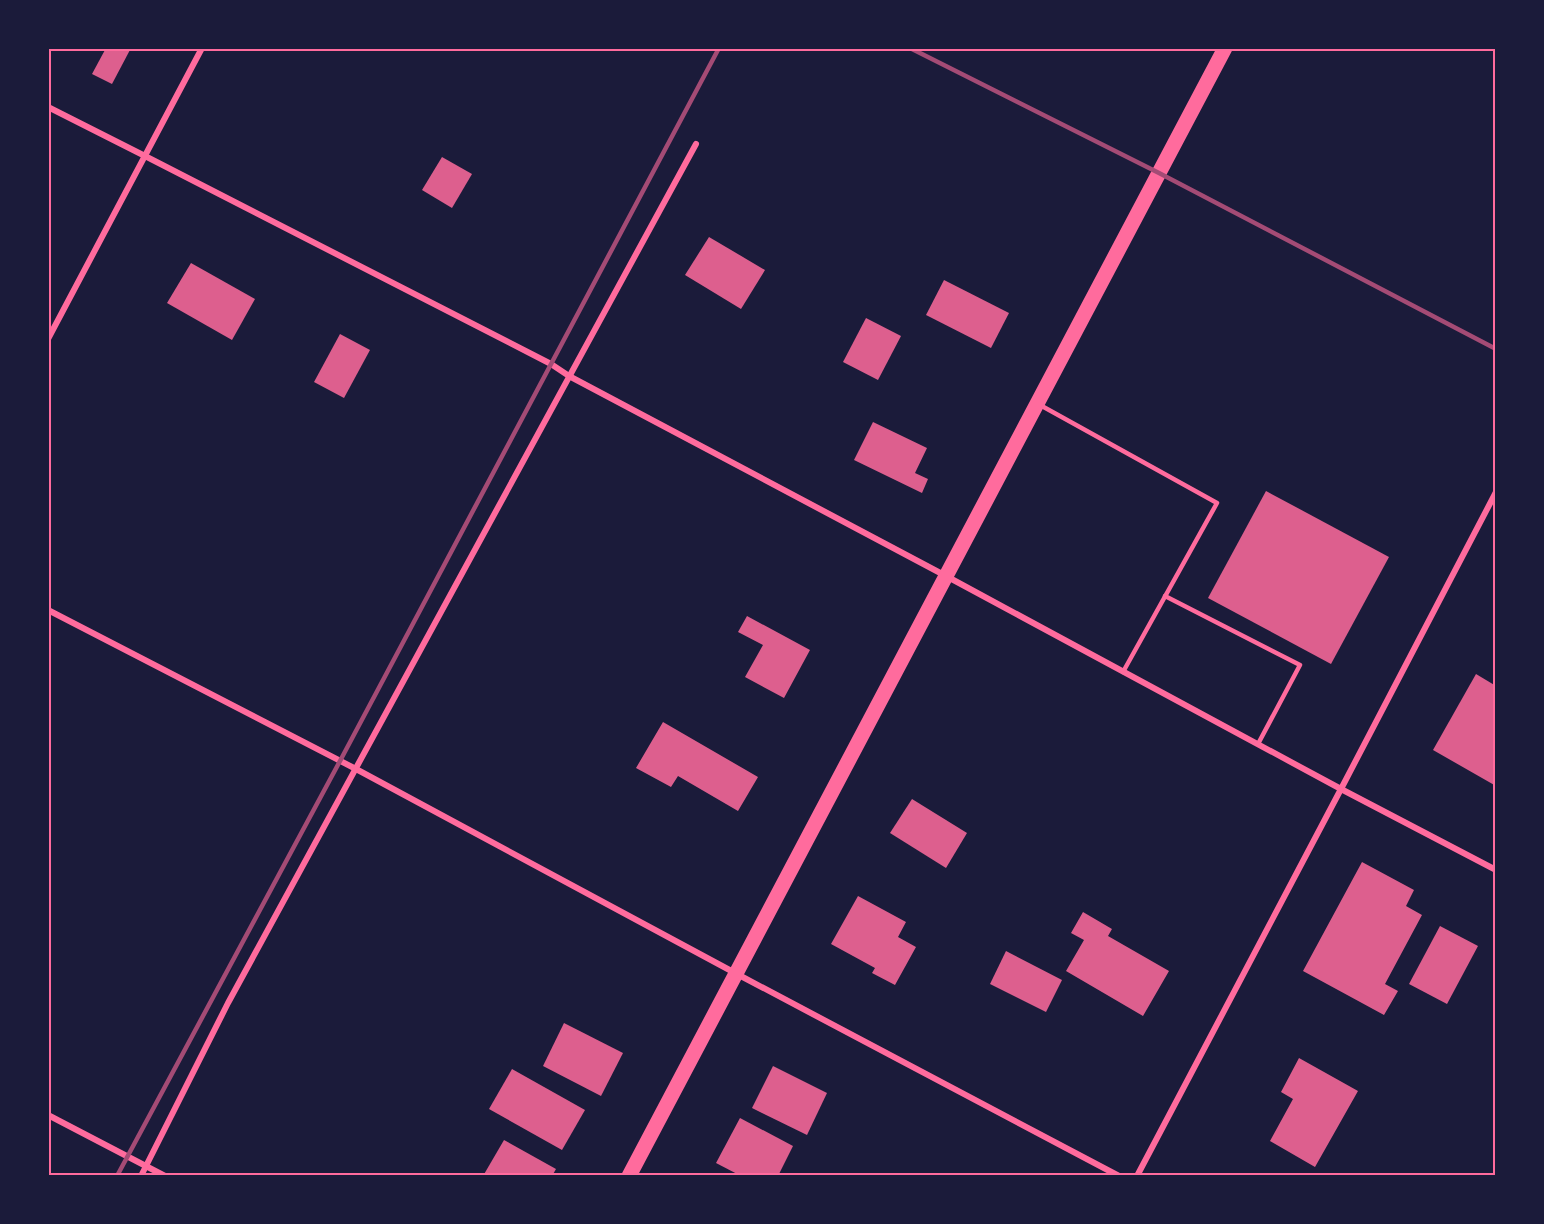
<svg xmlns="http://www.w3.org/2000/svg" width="1544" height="1224" viewBox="0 0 1544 1224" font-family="Inter,sans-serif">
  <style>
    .building { fill: #dd5f8e }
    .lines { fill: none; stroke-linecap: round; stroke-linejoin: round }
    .service { stroke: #ff6b9d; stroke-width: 4.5 }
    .minor { stroke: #ff6b9d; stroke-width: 6 }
    .primary { stroke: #ff6b9d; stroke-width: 15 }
    .rail { stroke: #a44b75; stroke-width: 4.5 }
    .neatline { fill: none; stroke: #ff6b9d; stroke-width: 2 }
  </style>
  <rect width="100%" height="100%" fill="#1b1b3a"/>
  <g class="building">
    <polygon points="106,48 131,48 112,84 92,74"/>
    <polygon points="442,157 472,174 452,208 422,190"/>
    <polygon points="709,237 765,270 741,309 685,275"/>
    <polygon points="191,263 255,299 232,340 167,303"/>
    <polygon points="944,280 1009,313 991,348 926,315"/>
    <polygon points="866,318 901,336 878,380 843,362"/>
    <polygon points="340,334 370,350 344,398 314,382"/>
    <polygon points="873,422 927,448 915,473 928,479 922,493 854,460"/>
    <polygon points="1266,491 1389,557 1331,664 1208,598"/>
    <polygon points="747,616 810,650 784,698 745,677 763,645 738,632"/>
    <polygon points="1476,674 1496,686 1496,786 1433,750"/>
    <polygon points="663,722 758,777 738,811 678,776 671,787 636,768"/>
    <polygon points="912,799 967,833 946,868 890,833"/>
    <polygon points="1362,862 1414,890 1406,906 1422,915 1385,984 1398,991 1384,1015 1303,971"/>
    <polygon points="858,896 906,922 898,937 916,947 895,985 872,973 875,968 831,944"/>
    <polygon points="1083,912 1112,929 1108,936 1169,971 1143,1016 1066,971 1084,940 1071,933"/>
    <polygon points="1440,926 1478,946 1447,1004 1409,984"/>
    <polygon points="1006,951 1062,980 1046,1012 990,984"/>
    <polygon points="564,1023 623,1053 601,1096 543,1066"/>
    <polygon points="1299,1058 1358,1091 1315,1167 1270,1141 1293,1099 1281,1092"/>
    <polygon points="773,1066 827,1093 807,1135 752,1108"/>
    <polygon points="512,1069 585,1110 562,1150 489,1109"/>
    <polygon points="740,1118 793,1146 778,1176 741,1176 716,1163"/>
    <polygon points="504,1140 556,1169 552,1176 483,1176"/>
  </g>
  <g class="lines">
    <g class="service">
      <polyline points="1040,405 1217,503 1123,672"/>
      <polyline points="1165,596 1300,665 1258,744"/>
    </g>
    <g class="minor">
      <polyline points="48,107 145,156 551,364 569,376 946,576 1341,789 1496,870"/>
      <polyline points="48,339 202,48"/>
      <polyline points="48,610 356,769 737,974 1119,1176"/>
      <polyline points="48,1115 165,1176"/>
      <polyline points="141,1176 228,1003 696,144"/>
      <polyline points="1137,1176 1341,789 1496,492"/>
    </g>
    <polyline class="primary" points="629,1176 1225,48"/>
    <g class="rail">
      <polyline points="910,48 1159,173 1496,349"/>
      <polyline points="117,1176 340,761 719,48"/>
    </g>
  </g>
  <rect width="1544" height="1224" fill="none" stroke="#1b1b3a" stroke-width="99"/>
  <rect x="50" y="50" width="1444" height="1124" class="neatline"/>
</svg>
